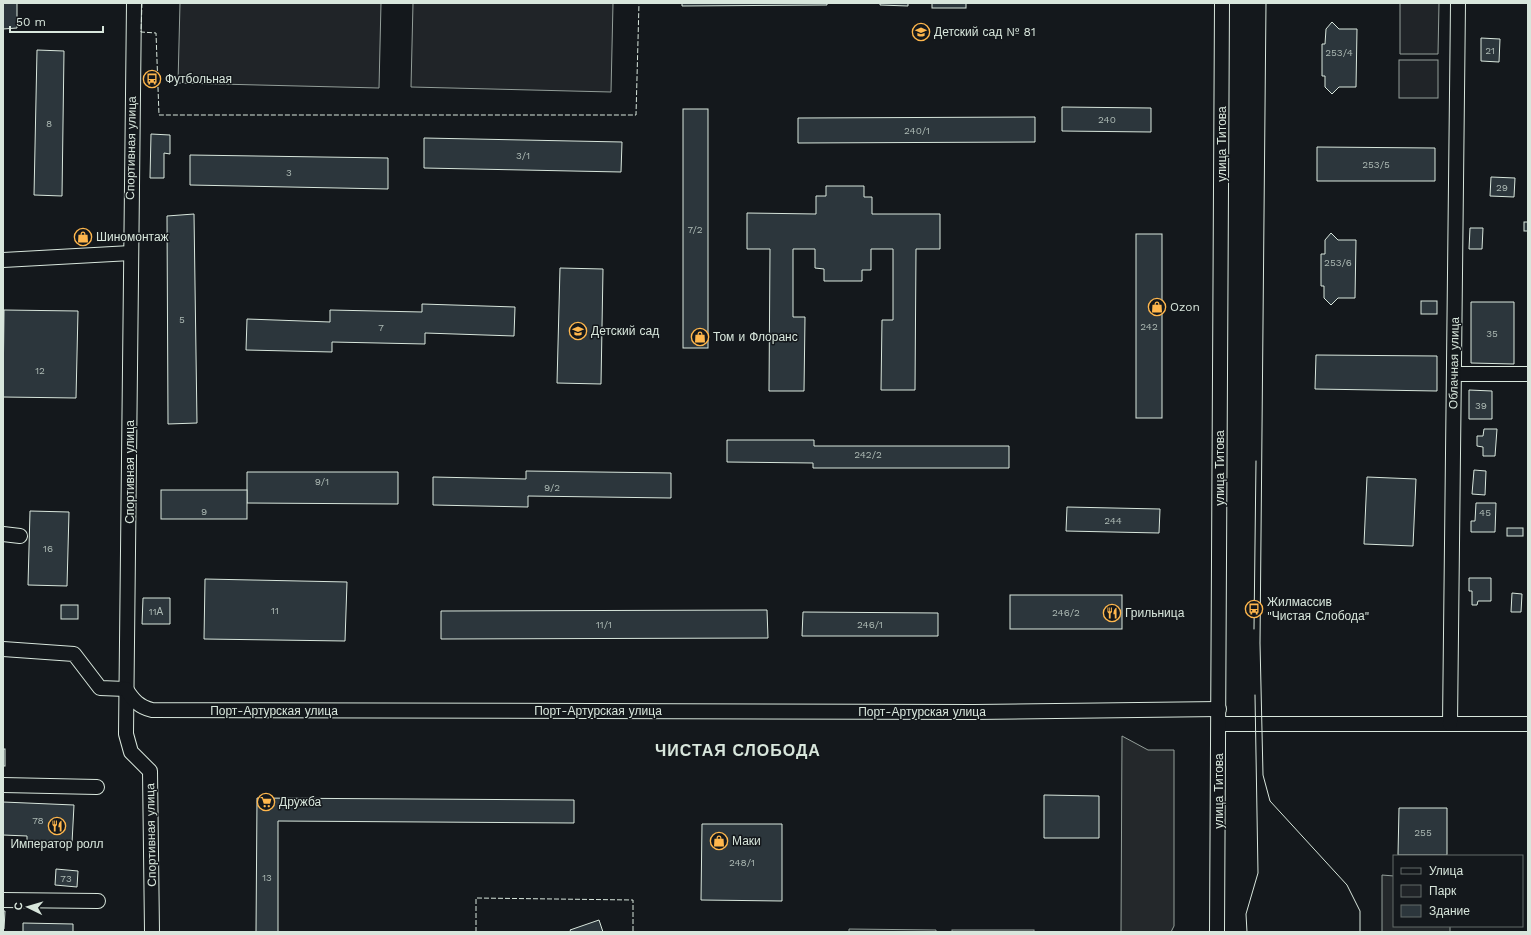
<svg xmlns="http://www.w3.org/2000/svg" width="1531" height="935" viewBox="0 0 1531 935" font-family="'Work Sans',sans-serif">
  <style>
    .green { fill: #202428; stroke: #939e99 }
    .parking { fill: #24282b; stroke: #939e99 }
    .building { fill: #2c363c; stroke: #d8e6dc }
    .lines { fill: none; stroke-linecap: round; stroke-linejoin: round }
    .minor-casing { stroke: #d8e6dc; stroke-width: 16 }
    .minor { stroke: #14181c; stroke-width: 14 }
    .tram { stroke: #d8e6dc; stroke-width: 1 }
    .fence { stroke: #d8e6dc; stroke-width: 1; stroke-dasharray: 5 2; stroke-linecap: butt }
    .labels { text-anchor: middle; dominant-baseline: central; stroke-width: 3; stroke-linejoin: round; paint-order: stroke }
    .number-label { font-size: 10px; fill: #adbab4 }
    .poi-label { font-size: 12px; fill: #d8e6dc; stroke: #14181c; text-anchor: start }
    .street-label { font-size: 12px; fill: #d8e6dc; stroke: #14181c }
    .district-label { font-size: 16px; font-weight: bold; letter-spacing: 1px; fill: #d8e6dc; stroke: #14181c }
  </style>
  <rect width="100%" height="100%" fill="#14181c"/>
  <g class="green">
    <polygon points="180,3 381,3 379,88 178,83"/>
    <polygon points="413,3 613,3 611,92 411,87"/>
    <polygon points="1400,3 1439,3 1438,54 1400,54"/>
    <rect x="1399" y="60" width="39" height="38"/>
  </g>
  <g class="parking">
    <polygon points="1122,736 1148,750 1174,750 1174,926 1171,932 1121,932"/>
    <polygon points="1382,875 1394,876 1394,926 1450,926 1450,932 1382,932"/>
    <polygon points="849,929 936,930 936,932 849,932"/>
    <rect x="952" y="930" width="82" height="2"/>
  </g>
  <g class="building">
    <polygon points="3,3 17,3 17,28 3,29"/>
    <polygon points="682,3 827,3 827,5 682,6"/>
    <polygon points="880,3 908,3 908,6 880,5"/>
    <rect x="932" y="3" width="34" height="5"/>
    <polygon points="1332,22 1339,29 1357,29 1356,87 1339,87 1332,94 1325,87 1325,76 1322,76 1322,44 1325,44 1326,29"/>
    <polygon points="1481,38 1500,39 1499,62 1481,61"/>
    <polygon points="37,50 64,51 62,196 34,195"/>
    <polygon points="1062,107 1151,108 1151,132 1062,131"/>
    <rect x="683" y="109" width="25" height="239"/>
    <polygon points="1035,117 1035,142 798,143 798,118"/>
    <polygon points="151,134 170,135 170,154 164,153 164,178 150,178"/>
    <polygon points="424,138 622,142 621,172 424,168"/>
    <polygon points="1317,147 1435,148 1435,181 1317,181"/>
    <polygon points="190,155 388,158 388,189 190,185"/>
    <polygon points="1491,177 1515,178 1514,197 1490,196"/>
    <polygon points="826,186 864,186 864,197 872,197 872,214 940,214 940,249 916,249 915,390 881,390 882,320 893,320 893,249 871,249 871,270 862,270 862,281 824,281 824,269 815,268 815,249 793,249 793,317 805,317 804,391 769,391 770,249 747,249 747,213 816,214 816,196 826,196"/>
    <polygon points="194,214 197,423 168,424 167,216"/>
    <rect x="1524" y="222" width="4" height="9"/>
    <polygon points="1470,228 1483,228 1482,249 1469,249"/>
    <polygon points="1331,233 1338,240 1356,240 1355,298 1338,298 1331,305 1324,298 1324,286 1321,286 1321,254 1325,254 1325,240"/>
    <rect x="1136" y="234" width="26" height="184"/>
    <polygon points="560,268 603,269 601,384 557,383"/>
    <rect x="1421" y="301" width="16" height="13"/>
    <polygon points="1471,302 1514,302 1514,364 1471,363"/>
    <polygon points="422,304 515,307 514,336 425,333 425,344 332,342 332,352 246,350 247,319 330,322 330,310 422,312"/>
    <polygon points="4,310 78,311 76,398 3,397"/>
    <polygon points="1316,355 1437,356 1437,391 1315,389"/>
    <polygon points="1469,390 1492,391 1492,419 1469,419"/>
    <polygon points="1484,429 1497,429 1495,456 1483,456 1483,447 1477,446 1477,436 1483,436"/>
    <polygon points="727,440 814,440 814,446 1009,446 1009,468 813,468 813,463 727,462"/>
    <polygon points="1474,470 1486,471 1485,495 1472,494"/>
    <polygon points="526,471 671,473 671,498 528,496 528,507 433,505 433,477 526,479"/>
    <polygon points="247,472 398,472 398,504 247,503"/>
    <polygon points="1367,477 1416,479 1413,546 1364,544"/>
    <rect x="161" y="490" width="86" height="29"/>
    <polygon points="1476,503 1496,503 1495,532 1471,532 1471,521 1475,521"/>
    <polygon points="1067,507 1160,509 1159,533 1066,531"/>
    <polygon points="30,511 69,512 67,586 28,585"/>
    <rect x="1507" y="528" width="16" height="8"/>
    <polygon points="1469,578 1491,578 1491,601 1478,601 1477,605 1472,605 1472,591 1469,591"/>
    <polygon points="205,579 347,582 345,641 204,639"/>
    <polygon points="1512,593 1522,594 1521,612 1511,612"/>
    <rect x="1010" y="595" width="112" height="34"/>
    <polygon points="143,598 170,598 170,624 142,624"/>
    <rect x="61" y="605" width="17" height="14"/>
    <polygon points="767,610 768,638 441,639 441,611"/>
    <polygon points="803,612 938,613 938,636 802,636"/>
    <rect x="3" y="749" width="2" height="17"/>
    <polygon points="1044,795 1099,796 1099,838 1044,838"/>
    <polygon points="257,798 574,800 574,823 278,821 278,932 256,932"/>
    <polygon points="3,802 74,805 72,843 27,841 27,836 3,835"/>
    <polygon points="1399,808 1447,808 1447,855 1398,855"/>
    <polygon points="702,824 782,824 782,901 701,900"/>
    <polygon points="56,869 78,871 77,887 55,885"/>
    <polygon points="3,911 5,911 4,929 3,929"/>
    <polygon points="599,920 603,932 571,932 570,930"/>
    <polygon points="23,923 73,924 73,932 23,932"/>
  </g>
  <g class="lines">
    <defs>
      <g id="minor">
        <polyline points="134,3 126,734 131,752 150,771 152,932"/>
        <polyline points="3,260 131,253"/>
        <polyline points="1454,374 1528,374"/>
        <polyline points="3,534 20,536"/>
        <polyline points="3,649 74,654 100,688 126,689"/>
        <path d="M 126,689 C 133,700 139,707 152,710 L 974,712 L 1219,709"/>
        <polyline points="1219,724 1528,724"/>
        <polyline points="1450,724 1458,3"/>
        <polyline points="3,785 97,787"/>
        <polyline points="3,900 98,901"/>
        <polyline points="1217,932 1222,3"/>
      </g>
    </defs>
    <use href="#minor" class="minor-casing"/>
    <use href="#minor" class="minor"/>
    <g class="tram">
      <polyline points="1266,3 1260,643 1263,775 1270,801 1347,885 1360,911 1360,932"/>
      <polyline points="1254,629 1256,461"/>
      <polyline points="1247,932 1246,914 1258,873 1255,695"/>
    </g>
    <g class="fence">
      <polyline points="142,3 141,32 156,33 159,115 636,115 639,3"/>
      <polyline points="476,932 476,898 633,900 633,932"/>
    </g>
  </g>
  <defs>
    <symbol id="school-ring" viewBox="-11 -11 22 22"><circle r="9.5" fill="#14181c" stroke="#ffb74d" stroke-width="1.5"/><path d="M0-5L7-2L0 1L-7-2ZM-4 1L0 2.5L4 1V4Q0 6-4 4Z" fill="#ffb74d"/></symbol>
    <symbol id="bus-ring" viewBox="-11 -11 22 22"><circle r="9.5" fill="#14181c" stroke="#ffb74d" stroke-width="1.5"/><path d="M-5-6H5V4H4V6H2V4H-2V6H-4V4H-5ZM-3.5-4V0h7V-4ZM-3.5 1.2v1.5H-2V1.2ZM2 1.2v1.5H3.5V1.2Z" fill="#ffb74d"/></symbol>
    <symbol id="shop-ring" viewBox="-11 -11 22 22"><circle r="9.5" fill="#14181c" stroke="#ffb74d" stroke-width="1.5"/><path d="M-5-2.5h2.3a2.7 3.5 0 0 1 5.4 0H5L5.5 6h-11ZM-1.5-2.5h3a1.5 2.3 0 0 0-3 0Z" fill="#ffb74d"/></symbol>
    <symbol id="restaurant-ring" viewBox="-11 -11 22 22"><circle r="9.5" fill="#14181c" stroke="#ffb74d" stroke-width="1.5"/><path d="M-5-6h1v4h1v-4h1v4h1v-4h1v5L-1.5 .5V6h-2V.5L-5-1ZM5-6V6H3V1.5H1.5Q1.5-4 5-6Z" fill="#ffb74d"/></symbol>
    <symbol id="supermarket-ring" viewBox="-11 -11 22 22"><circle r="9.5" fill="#14181c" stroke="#ffb74d" stroke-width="1.5"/><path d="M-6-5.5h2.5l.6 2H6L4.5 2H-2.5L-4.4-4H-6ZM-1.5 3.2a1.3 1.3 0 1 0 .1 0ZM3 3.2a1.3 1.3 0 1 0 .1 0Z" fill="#ffb74d"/></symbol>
  </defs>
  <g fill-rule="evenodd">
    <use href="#school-ring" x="911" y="22" width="20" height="20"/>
    <use href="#bus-ring" x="142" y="69" width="20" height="20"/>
    <use href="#shop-ring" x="73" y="227" width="20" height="20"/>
    <use href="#shop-ring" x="1147" y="297" width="20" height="20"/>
    <use href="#school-ring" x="568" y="321" width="20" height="20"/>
    <use href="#shop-ring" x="690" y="327" width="20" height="20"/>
    <use href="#bus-ring" x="1244" y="599" width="20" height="20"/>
    <use href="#restaurant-ring" x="1102" y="603" width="20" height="20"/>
    <use href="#supermarket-ring" x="256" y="792" width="20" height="20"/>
    <use href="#restaurant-ring" x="47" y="816" width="20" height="20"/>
    <use href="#shop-ring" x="709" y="831" width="20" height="20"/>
  </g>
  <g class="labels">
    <g class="number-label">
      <text x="1490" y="50">21</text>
      <text x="1339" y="52">253/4</text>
      <text x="1107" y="119">240</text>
      <text x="49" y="123">8</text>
      <text x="917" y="130">240/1</text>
      <text x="523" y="155">3/1</text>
      <text x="1376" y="164">253/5</text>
      <text x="289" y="172">3</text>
      <text x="1502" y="187">29</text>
      <text x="695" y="229">7/2</text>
      <text x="1338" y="262">253/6</text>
      <text x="182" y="319">5</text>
      <text x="1149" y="326">242</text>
      <text x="381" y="327">7</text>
      <text x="1492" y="333">35</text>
      <text x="40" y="370">12</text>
      <text x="1481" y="405">39</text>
      <text x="868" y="454">242/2</text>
      <text x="322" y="481">9/1</text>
      <text x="552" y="487">9/2</text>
      <text x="204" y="511">9</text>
      <text x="1485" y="512">45</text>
      <text x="1113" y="520">244</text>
      <text x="48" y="548">16</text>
      <text x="275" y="610">11</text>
      <text x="156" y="611">11А</text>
      <text x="1066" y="612">246/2</text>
      <text x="604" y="624">11/1</text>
      <text x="870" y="624">246/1</text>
      <text x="38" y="820">78</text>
      <text x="1423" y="832">255</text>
      <text x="742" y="862">248/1</text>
      <text x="267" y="877">13</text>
      <text x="66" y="878">73</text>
    </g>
    <g class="poi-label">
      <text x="934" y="32">Детский сад № 81</text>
      <text x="165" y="79">Футбольная</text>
      <text x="96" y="237">Шиномонтаж</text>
      <text x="1170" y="307">Ozon</text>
      <text x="591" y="331">Детский сад</text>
      <text x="713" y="337">Том и Флоранс</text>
      <text x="1267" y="602">Жилмассив<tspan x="1267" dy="14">"Чистая Слобода"</tspan></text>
      <text x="1125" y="613">Грильница</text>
      <text x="279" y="802">Дружба</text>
      <text x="732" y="841">Маки</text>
      <text x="57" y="844" text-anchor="middle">Император ролл</text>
    </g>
    <g class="street-label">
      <text transform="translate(1222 144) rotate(-90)">улица Титова</text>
      <text transform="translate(131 148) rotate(-89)">Спортивная улица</text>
      <text transform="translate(1454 363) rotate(-89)">Облачная улица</text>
      <text transform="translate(1220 468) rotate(-90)">улица Титова</text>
      <text transform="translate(130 472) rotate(-90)">Спортивная улица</text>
      <text x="274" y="711">Порт-Артурская улица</text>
      <text x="598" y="711">Порт-Артурская улица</text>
      <text x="922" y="712">Порт-Артурская улица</text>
      <text transform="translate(1219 791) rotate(-90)">улица Титова</text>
      <text transform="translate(151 835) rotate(-91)">Спортивная улица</text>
    </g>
    <g class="district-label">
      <text x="738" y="750">ЧИСТАЯ СЛОБОДА</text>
    </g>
  </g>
  <rect width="1531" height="935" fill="none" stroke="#d8e6dc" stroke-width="8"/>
  <rect x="1393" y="855" width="130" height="72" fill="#14181c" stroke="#626a69"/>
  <rect x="1401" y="868" width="20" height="6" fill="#14181c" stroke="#626a69"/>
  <text x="1429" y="875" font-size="12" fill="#d8e6dc">Улица</text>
  <rect x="1401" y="885" width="20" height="12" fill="#202428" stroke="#626a69"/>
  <text x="1429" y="895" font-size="12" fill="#d8e6dc">Парк</text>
  <rect x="1401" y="905" width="20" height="12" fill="#2c363c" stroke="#626a69"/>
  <text x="1429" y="915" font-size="12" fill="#d8e6dc">Здание</text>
  <g transform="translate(28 907) rotate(275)" stroke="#14181c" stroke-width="3" paint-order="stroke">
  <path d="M0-3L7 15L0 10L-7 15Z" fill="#d8e6dc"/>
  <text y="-6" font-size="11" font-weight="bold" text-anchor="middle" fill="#d8e6dc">С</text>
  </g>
  <path d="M10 26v6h93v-6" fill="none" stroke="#d8e6dc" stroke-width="2"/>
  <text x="16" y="26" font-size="12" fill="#d8e6dc" stroke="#14181c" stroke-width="3" paint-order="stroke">50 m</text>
</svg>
